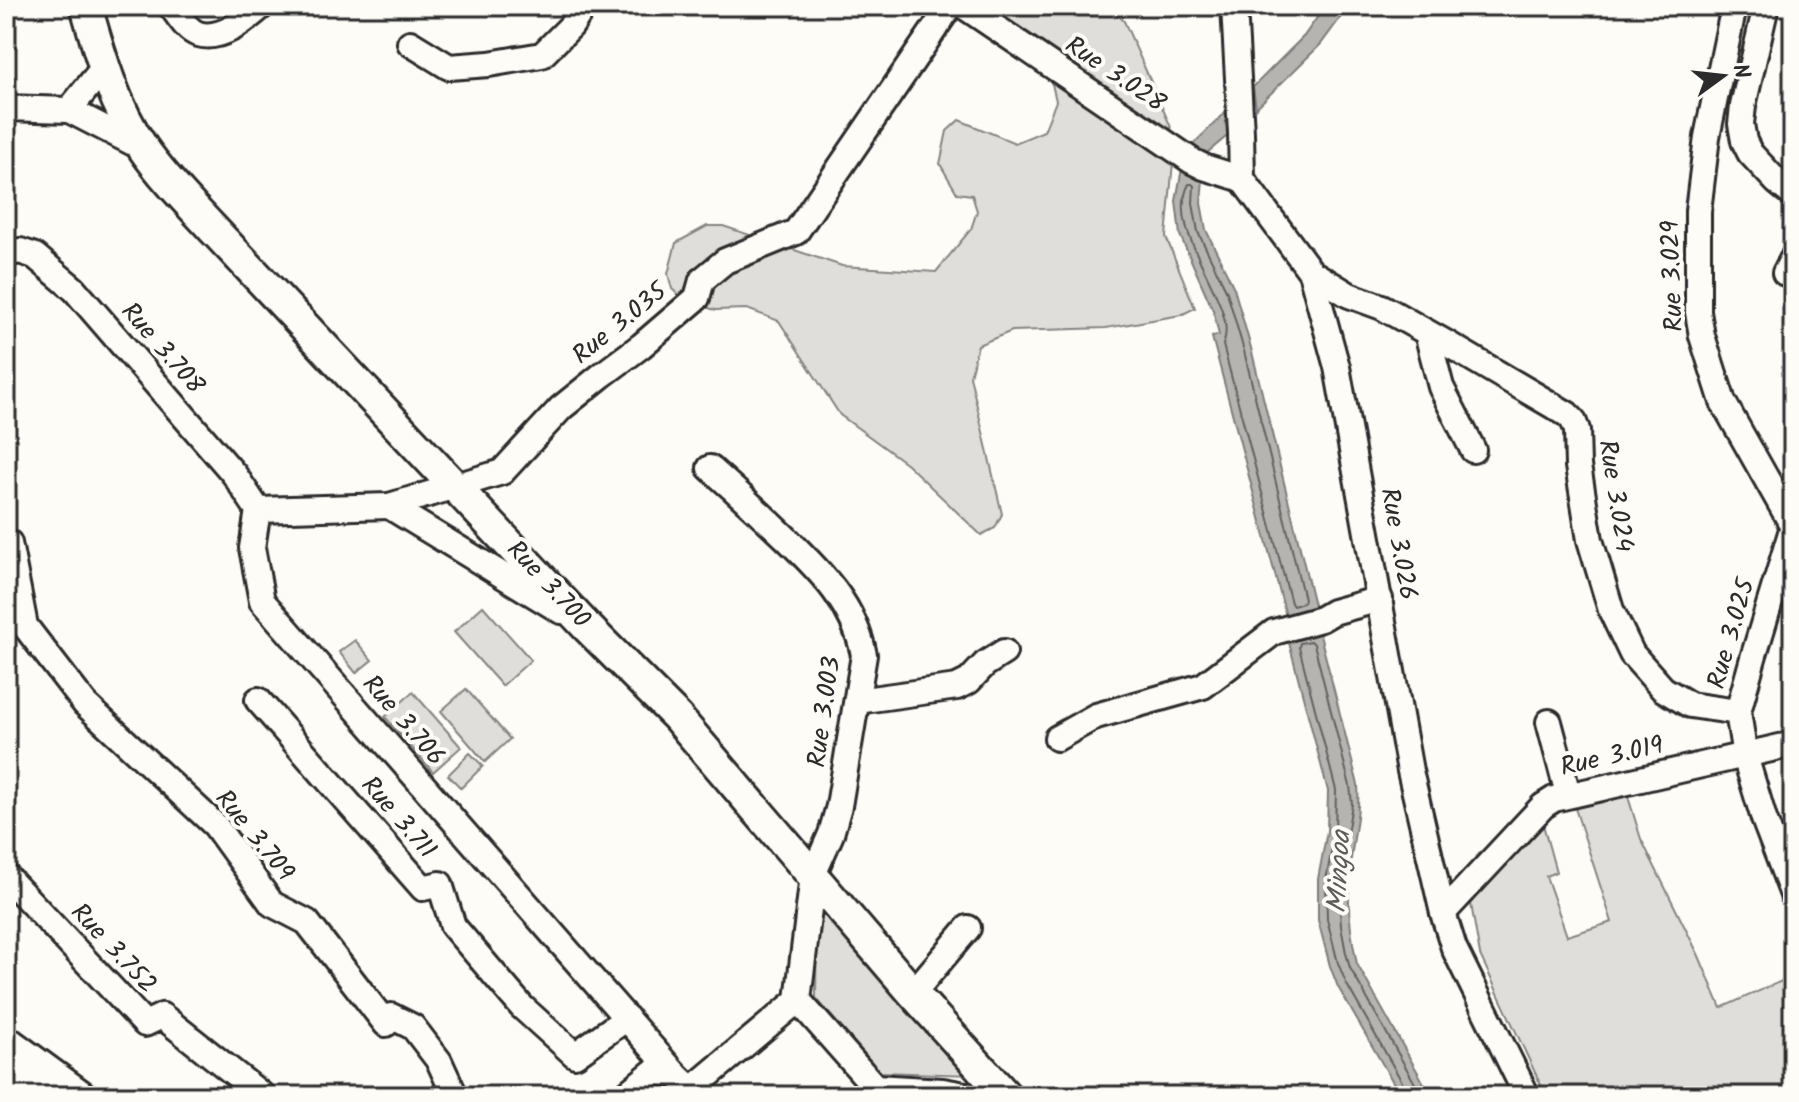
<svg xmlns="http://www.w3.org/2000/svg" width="1799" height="1102" viewBox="0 0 1799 1102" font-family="Kalam,sans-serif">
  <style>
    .green { fill: #dfdeda; stroke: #858482; stroke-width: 2 }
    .water { fill: #b5b4b1; stroke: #7e7d7b; stroke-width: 2 }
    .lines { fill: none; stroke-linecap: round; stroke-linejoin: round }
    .shore { stroke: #626261; stroke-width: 2 }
    .minor-casing { stroke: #2b2b2b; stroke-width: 30 }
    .major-casing { stroke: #2b2b2b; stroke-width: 36 }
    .minor { stroke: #fdfcf7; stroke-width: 24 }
    .major { stroke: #fdfcf7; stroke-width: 30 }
    .labels { text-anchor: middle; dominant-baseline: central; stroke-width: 8; stroke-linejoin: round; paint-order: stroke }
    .street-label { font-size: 26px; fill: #2b2b2b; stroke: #fdfcf7 }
    .water-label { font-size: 28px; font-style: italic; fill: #5b5b5a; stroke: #fdfcf7 }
  </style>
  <rect width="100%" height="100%" fill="#fdfcf7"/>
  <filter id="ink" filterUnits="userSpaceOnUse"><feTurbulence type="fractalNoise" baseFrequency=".0125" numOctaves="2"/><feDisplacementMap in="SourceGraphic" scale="16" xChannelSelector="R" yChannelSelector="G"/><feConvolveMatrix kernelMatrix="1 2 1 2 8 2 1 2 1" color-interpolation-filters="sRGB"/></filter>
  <g filter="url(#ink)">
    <g class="green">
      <polygon points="1000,6 1109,6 1124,21 1170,125 1175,141 1166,237 1195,308 1181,315 1106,328 1012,331 978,345 970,376 1002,514 995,528 981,535 907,464 840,415 779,321 747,309 715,310 684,300 672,289 668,274 676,243 707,226 723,226 842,266 936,272 971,229 977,211 972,195 957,193 940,164 947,131 959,120 1015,143 1044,131 1056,101 1052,84 1010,29"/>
      <polygon points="483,606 531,660 502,686 454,632"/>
      <polygon points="355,640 372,660 356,673 339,652"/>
      <polygon points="466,689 510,739 485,762 441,711"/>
      <polygon points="413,692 461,747 433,772 385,717"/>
      <polygon points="470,753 483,766 461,788 448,775"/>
      <polygon points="1626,790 1641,839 1699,956 1721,1008 1793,976 1793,1096 1546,1096 1480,955 1471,904 1537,819 1542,821 1556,872 1546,876 1567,936 1612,922 1574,805"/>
      <polygon points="817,899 971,1075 880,1072 816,998"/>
    </g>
    <g class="water">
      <polygon points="1325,6 1349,6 1321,44 1256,108 1253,87 1304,36"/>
      <polygon points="1230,108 1233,131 1201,158 1188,149"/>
      <polygon points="1182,168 1189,173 1203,179 1201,203 1206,230 1234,288 1251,348 1315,609 1286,616 1212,337 1219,335 1213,310 1180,235 1176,201"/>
      <path d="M 1319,631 L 1358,785 C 1360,810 1354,834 1351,859 C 1346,895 1349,928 1357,964 L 1431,1096 L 1401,1096 L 1338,987 L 1330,966 L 1318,920 L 1318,879 L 1327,831 L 1328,791 L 1288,639 Z"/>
    </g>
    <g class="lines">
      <g class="shore">
        <path d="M 1189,184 L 1192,184 L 1194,186 L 1193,203 L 1198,232 L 1227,292 L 1244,351 L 1304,599 L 1303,603 L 1293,606 L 1291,603 L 1223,345 C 1241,304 1163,233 1189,184 Z"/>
        <polyline points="1407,1096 1406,1089 1346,983 1338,963 1327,919 1326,880 1335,832 1336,790 1299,647 1300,643 1311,641 1314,644 1350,786 1352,804 1343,858 1339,894 1341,926 1346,953 1350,968 1422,1096"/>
      </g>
      <defs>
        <g id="minor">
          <path d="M 171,6 C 178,15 186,30 198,34 C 221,41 246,20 262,6"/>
          <polyline points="964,6 1192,161 1204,167 1242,179"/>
          <polyline points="1234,6 1241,133 1242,179 1311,272 1337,367 1410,771 1443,913 1454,948 1527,1096"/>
          <polyline points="1734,6 1707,137 1698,211 1698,312 1702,336 1723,402 1793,526"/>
          <polyline points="1766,6 1743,106 1741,124 1744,141 1750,153 1777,182 1793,195"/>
          <polyline points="410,43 449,67 489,64 542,55 571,26 584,6"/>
          <polyline points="6,108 69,110 143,148"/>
          <polyline points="69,110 104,67"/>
          <polyline points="6,254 20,251 35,256 74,289 234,474 258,510"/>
          <polyline points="1311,272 1349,295 1382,307 1446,343 1567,414 1573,420 1577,430 1578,466 1590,540 1611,610 1632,654 1663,689 1690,705 1738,712"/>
          <polyline points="1785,273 1793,258"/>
          <polyline points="1427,333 1441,387 1473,450"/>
          <polyline points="389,506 561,611"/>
          <polyline points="1793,526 1753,658 1738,712 1745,756 1764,819 1793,895"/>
          <polyline points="6,542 9,543 25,626 85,704 215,825 272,904 307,922 386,1024 391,1016 413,1027 439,1061 455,1096"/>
          <polyline points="258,700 423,888 440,884 453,926 522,1007 575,1055 627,1018"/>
          <polyline points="857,701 957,687 969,681 985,664 1004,652"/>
          <polyline points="1549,722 1568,794"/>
          <polyline points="1057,738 1096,716 1203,686 1274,632 1321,619 1333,612 1380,599"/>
          <polyline points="6,876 145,1024 162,1016 263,1096"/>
          <polyline points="1443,913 1543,806 1554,799 1793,744"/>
          <polyline points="913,993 968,928"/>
          <polyline points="798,1000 875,1087"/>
          <path d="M 692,1089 L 798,1000 L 813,875 L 831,834 L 839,806 L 864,655 C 854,605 822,573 787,539 C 762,515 736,491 710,468"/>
          <polyline points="624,1096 653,1072 676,1075"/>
          <polyline points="698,1096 676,1075 262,601 252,548 258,510 389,506 502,472 561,408 602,375 641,346 697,298 702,280 725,261 796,232 950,6"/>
          <polyline points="868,1096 875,1087 943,1091 971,1096"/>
        </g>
        <g id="major">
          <path d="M 86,6 C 100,55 114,106 143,148 C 163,177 188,202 211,227 L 586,626 L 677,717 L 913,993 L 1006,1096"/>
          <polyline points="6,1041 81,1096"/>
          <polyline points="6,1071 39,1096"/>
        </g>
      </defs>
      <use href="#minor" class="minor-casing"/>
      <use href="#major" class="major-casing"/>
      <use href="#minor" class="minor"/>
      <use href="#major" class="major"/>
    </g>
  </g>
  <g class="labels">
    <g class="street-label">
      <text transform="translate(1115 75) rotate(34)">Rue 3.028</text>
      <text transform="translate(1673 276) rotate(-92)">Rue 3.029</text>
      <text transform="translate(620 324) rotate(-39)">Rue 3.035</text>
      <text transform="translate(162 349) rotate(49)">Rue 3.708</text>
      <text transform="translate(1615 496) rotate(81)">Rue 3.024</text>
      <text transform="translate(1398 544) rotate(80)">Rue 3.026</text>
      <text transform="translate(548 585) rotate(47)">Rue 3.700</text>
      <text transform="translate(1732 634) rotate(-74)">Rue 3.025</text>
      <text transform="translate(825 712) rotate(-82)">Rue 3.003</text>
      <text transform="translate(403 721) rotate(49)">Rue 3.706</text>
      <text transform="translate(1612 757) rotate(-13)">Rue 3.019</text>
      <text transform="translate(398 818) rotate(49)">Rue 3.711</text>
      <text transform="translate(254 836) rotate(51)">Rue 3.709</text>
      <text transform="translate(113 949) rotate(47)">Rue 3.752</text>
    </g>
    <g class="water-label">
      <text transform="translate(1340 872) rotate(-87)">Mingoa</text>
    </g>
  </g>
  <rect width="1799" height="1102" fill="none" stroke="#fdfcf7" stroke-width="32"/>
  <rect x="16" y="16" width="1767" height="1070" fill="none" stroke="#2b2b2b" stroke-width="3" filter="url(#ink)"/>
  <g transform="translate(1723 76) rotate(75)" stroke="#fdfcf7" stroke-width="6" paint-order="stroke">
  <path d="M0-6L14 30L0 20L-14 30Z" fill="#2b2b2b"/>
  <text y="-12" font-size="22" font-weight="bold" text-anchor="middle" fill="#2b2b2b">N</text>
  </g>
</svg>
